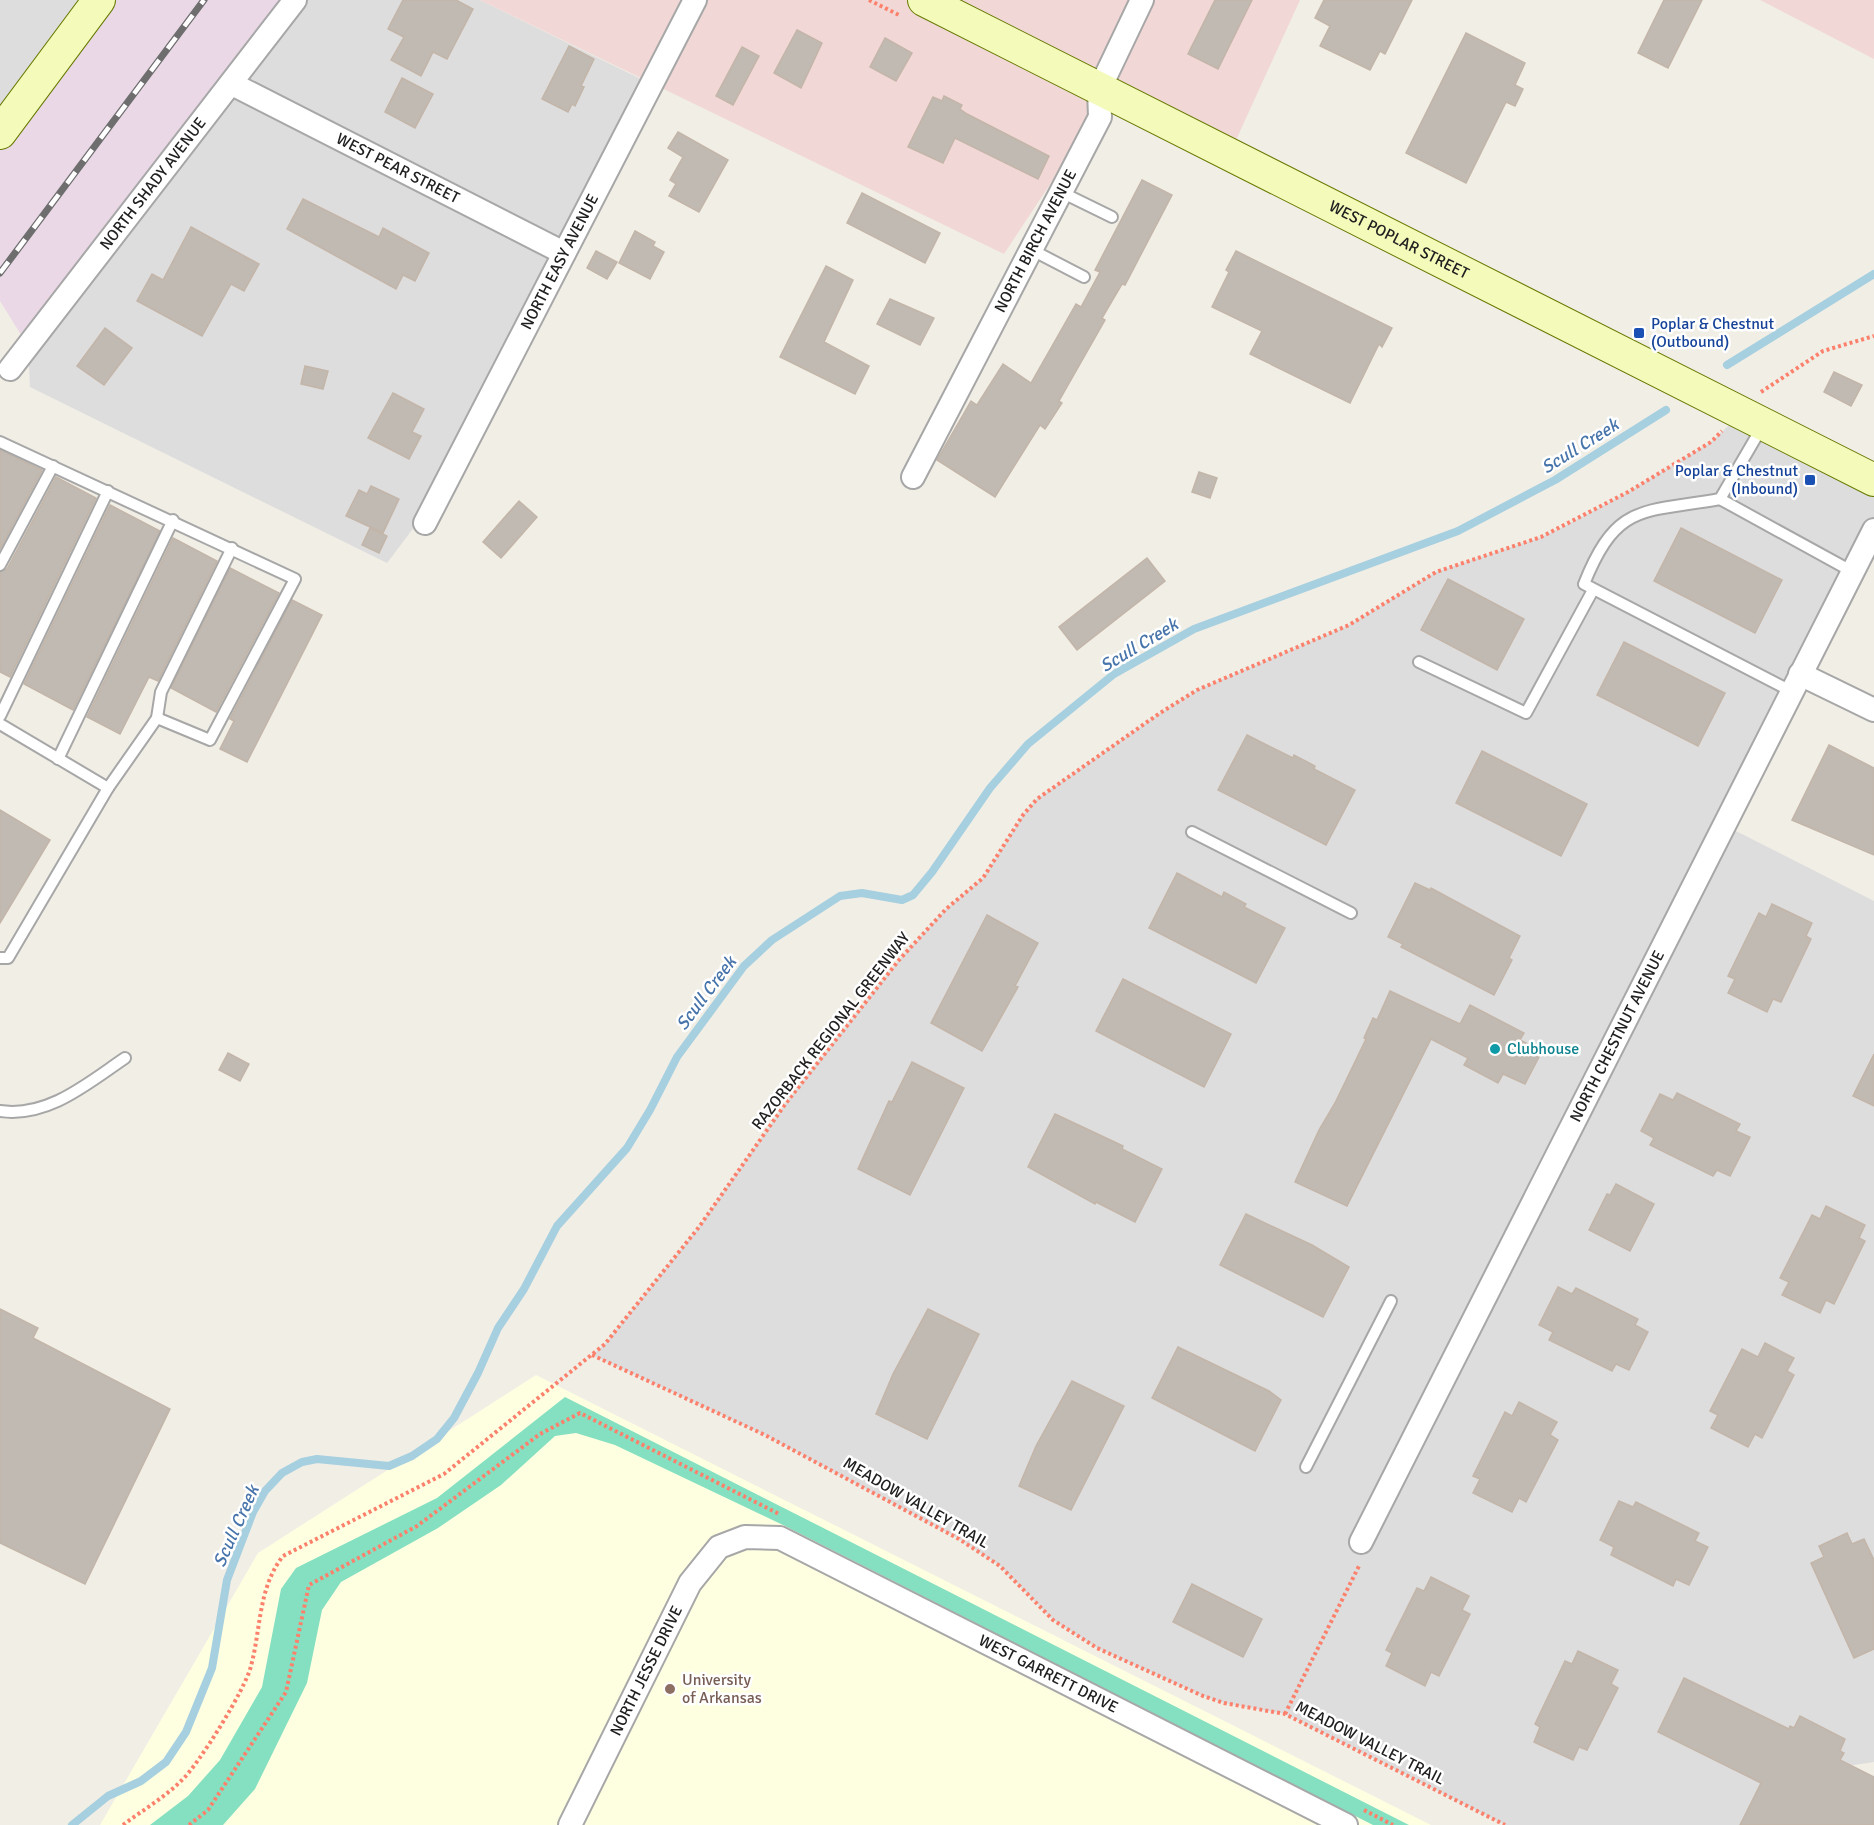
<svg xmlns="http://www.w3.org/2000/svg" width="1874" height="1825" viewBox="0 0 1874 1825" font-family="Signika,sans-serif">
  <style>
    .residential { fill: #dedddd }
    .commercial { fill: #f1d8d6 }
    .industrial { fill: #ead8e6 }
    .education { fill: #feffe1 }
    .pitch { fill: #84e0c0 }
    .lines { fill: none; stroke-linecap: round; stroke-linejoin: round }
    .stream { stroke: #a6cfdf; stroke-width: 8 }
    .building { fill: #c1bab2; stroke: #c3b5a8; stroke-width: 1.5 }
    .lane-casing { stroke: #a7a7a7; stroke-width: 14 }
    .street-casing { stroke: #a7a7a7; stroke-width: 26 }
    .secondary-casing { stroke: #687a03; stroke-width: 34 }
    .path { stroke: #fc816c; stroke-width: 4; stroke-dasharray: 3 3; stroke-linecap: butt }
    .lane { stroke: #fff; stroke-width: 10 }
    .street { stroke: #fff; stroke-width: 22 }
    .secondary { stroke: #f4faba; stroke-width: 32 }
    .rail-casing { stroke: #6e6e6e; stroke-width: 7 }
    .rail { stroke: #fff; stroke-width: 4.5; stroke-dasharray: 14; stroke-linecap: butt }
    .transit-dot { fill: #1a4fb4; stroke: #fff; stroke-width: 2 }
    .culture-dot { fill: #0f9aa8; stroke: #fff; stroke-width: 2 }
    .education-dot { fill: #8d6e63; stroke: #fff; stroke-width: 2 }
    .labels { text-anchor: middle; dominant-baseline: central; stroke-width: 5; stroke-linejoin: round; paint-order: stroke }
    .street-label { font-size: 16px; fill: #202020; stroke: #fff }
    .transit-label { font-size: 16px; fill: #164399; stroke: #fff; text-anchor: start }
    .culture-label { font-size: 16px; fill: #0d838f; stroke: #fff; text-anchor: start }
    .education-label { font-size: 16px; fill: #785e54; stroke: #fff; text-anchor: start }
    .water-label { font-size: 18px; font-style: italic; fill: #4774aa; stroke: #fff }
  </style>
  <rect width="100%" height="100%" fill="#f1eee6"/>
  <g class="residential">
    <polygon points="0,0 99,0 0,133"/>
    <polygon points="295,0 480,0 651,84 443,489 387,563 30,387 28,346"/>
    <polygon points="1742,413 1874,480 1874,530 1724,825 1874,901 1874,1762 1847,1766 1818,1825 1505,1825 1285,1714 1224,1703 1203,1696 1097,1648 1053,1620 1000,1566 959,1539 765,1435 592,1355 605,1344 699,1227 786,1103 899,960 946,909 983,878 1023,815 1037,799 1160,713 1197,690 1349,625 1436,572 1541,537 1563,527 1628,492 1711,442"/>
  </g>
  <g class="commercial">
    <polygon points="480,0 1300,0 1236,140 1117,83 1004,254"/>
    <polygon points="1760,0 1874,0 1874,59"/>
  </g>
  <polygon class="industrial" points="99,0 295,0 28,346 0,301 0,133"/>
  <polygon class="education" points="536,1375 1431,1825 100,1825 258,1553"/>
  <polygon class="pitch" points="565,1397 1409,1825 1373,1825 783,1525 615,1445 576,1433 555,1436 501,1485 438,1528 341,1582 322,1610 307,1683 255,1789 223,1825 150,1825 188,1796 220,1760 262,1687 281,1589 296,1568 437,1498"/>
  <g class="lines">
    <g class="stream">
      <polyline points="1727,365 1874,274"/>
      <polyline points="72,1825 108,1796 141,1781 166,1762 186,1732 212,1668 227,1580 253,1512 265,1491 282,1473 302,1462 317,1459 389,1466 412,1456 437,1439 454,1418 478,1373 498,1328 524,1289 557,1226 627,1148 650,1110 677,1057 744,966 772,940 840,896 862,893 902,900 913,895 932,872 990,788 1028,744 1114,674 1194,629 1458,531 1555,480 1666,410"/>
    </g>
  </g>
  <g class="building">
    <polygon points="403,0 456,0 473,9 447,59 433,52 421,76 391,60 404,37 388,29"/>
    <polygon points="1215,0 1252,0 1218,69 1188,54"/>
    <polygon points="1324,0 1412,0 1385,54 1380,51 1370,70 1320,46 1330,26 1315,18"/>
    <polygon points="1664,0 1702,0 1668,68 1638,53"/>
    <polygon points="797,30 822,43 801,88 774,73"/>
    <polygon points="1466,33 1525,63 1515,85 1523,89 1515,106 1506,102 1466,183 1406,153"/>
    <polygon points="885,38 912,53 896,81 870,67"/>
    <polygon points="569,46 594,59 581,86 584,87 575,106 572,104 568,112 542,99"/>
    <polygon points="742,47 759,56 733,105 716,96"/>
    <polygon points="402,78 433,94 415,128 385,112"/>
    <polygon points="944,96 962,105 960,109 967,114 1049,156 1038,179 955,138 943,163 908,147 933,97 942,101"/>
    <polygon points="678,132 728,160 699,212 669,196 676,184 670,180 683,157 668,148"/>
    <polygon points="1142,180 1172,195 1125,285 1122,284 1102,318 1105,320 1059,401 1062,403 1045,429 1040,425 995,497 937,460 971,401 977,405 1003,364 1031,383 1076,304 1081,307 1100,272 1095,270"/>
    <polygon points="862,193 940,233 925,263 847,223"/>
    <polygon points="303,199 379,237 383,228 429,253 415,281 403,275 396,289 287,229"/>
    <polygon points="191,227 259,264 244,291 231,284 202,336 137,301 152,274 163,280"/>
    <polygon points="635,231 655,242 653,246 664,252 650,279 619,263"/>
    <polygon points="596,251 617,262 607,279 587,268"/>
    <polygon points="1236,251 1392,328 1382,347 1379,344 1350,403 1250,354 1262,331 1212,307 1229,272 1226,270"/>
    <polygon points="826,266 853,280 824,342 869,366 855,394 780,357"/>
    <polygon points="890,299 934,318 920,345 877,324"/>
    <polygon points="105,328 132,348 104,385 77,366"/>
    <polygon points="305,366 328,371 323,389 301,384"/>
    <polygon points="1834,372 1862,385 1851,406 1824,392"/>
    <polygon points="393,393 424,409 412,432 421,436 409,459 368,438"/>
    <polygon points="0,450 42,470 0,549"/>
    <polygon points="1199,472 1217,478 1210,498 1192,492"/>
    <polygon points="56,477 96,498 10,677 0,672 0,572 7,569"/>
    <polygon points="371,486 399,499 383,533 346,516 359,490 367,494"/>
    <polygon points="519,501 537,517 501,558 483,542"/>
    <polygon points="110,505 160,531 73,710 24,684"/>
    <polygon points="370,528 387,536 379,553 362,545"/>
    <polygon points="1681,528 1782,580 1755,633 1654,581"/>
    <polygon points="173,538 217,561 158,681 149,677 120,734 87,717"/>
    <polygon points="1147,558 1165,581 1077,650 1059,627"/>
    <polygon points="230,568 279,593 216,712 171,688"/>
    <polygon points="1448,579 1524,619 1497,670 1421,630"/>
    <polygon points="292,600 322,615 247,762 220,749 234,721 230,719"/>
    <polygon points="1624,642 1725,693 1698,746 1597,695"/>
    <polygon points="1247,735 1293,758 1294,755 1315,766 1314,769 1355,790 1326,845 1218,790"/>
    <polygon points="1829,745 1874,768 1874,855 1792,820"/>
    <polygon points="1482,751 1587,804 1561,856 1456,803"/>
    <polygon points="0,810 50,840 0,923"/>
    <polygon points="1177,873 1222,897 1224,892 1246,904 1244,907 1285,928 1256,983 1149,928"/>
    <polygon points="1415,883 1430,890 1431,888 1520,936 1509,958 1512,960 1494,995 1401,947 1403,944 1388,937"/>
    <polygon points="1772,904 1812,923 1806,936 1811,939 1781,1002 1773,999 1767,1012 1728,993 1735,979 1728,976 1759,913 1766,917"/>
    <polygon points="987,915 1038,943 1015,986 1018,987 982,1051 931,1023"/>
    <polygon points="1123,979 1231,1034 1204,1087 1096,1031"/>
    <polygon points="1390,991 1460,1024 1470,1005 1524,1033 1520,1040 1542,1051 1525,1084 1503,1074 1498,1083 1464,1065 1468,1058 1431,1039 1347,1206 1295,1182 1319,1130 1335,1103 1366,1039 1364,1038 1373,1018 1377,1020"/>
    <polygon points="228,1053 249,1064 240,1081 219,1070"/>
    <polygon points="1874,1054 1874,1106 1853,1096"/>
    <polygon points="912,1062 964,1088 910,1195 858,1169 889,1101 892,1102"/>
    <polygon points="1677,1093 1740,1124 1736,1131 1750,1137 1730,1176 1717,1170 1713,1176 1650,1145 1654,1138 1641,1131 1660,1094 1673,1100"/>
    <polygon points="1055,1114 1123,1146 1122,1149 1162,1169 1135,1222 1096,1202 1095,1204 1028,1167"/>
    <polygon points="1616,1184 1654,1204 1630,1251 1589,1230 1607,1194 1610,1195"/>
    <polygon points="1826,1206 1865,1225 1859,1238 1865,1241 1834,1304 1826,1300 1820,1313 1782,1295 1789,1282 1780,1278 1812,1215 1820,1219"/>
    <polygon points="1246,1214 1312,1245 1349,1267 1323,1317 1220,1265"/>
    <polygon points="1558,1287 1572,1294 1576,1288 1638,1319 1635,1325 1648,1332 1629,1370 1616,1364 1612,1371 1549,1340 1553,1332 1539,1325"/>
    <polygon points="0,1309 38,1328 33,1338 170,1409 85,1584 0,1543"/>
    <polygon points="928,1309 979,1334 927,1439 876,1414 893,1374"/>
    <polygon points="1765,1343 1794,1358 1787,1371 1794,1375 1762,1438 1755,1434 1748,1447 1711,1428 1718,1415 1710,1411 1742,1349 1758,1357"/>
    <polygon points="1178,1347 1269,1391 1281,1400 1255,1451 1152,1398"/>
    <polygon points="1072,1381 1124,1406 1071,1510 1019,1486 1036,1446"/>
    <polygon points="1519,1402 1557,1422 1550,1435 1558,1440 1526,1502 1519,1498 1512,1512 1473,1493 1480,1479 1473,1476 1505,1412 1512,1416"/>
    <polygon points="1619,1501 1633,1507 1636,1502 1699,1533 1695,1541 1708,1547 1689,1585 1676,1579 1673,1586 1611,1555 1614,1547 1600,1540"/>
    <polygon points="1847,1533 1852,1544 1864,1539 1874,1560 1874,1649 1854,1658 1811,1563 1824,1557 1819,1546"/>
    <polygon points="1431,1577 1469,1596 1462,1610 1470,1614 1439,1676 1431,1672 1425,1686 1386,1666 1392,1653 1386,1650 1417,1588 1424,1591"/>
    <polygon points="1192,1584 1262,1619 1243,1657 1173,1622"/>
    <polygon points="1578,1651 1618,1670 1611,1684 1618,1688 1587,1750 1579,1747 1573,1760 1534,1742 1540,1727 1535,1724 1565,1661 1572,1664"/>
    <polygon points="1684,1678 1789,1729 1790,1726 1794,1728 1800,1716 1845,1739 1840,1751 1844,1753 1840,1760 1874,1777 1874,1825 1740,1825 1761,1783 1658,1732"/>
  </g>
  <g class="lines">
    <defs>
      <g id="lane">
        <polyline points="1061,192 1112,217"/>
        <polyline points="1032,250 1084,277"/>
        <path d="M 1762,427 L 1720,499 C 1642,513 1617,502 1584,584 L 1791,691"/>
        <polyline points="0,442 295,579 210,740 157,718 108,788"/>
        <polyline points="1720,499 1853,572"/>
        <polyline points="0,565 53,466"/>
        <polyline points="1419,662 1526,713 1593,590"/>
        <polyline points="0,716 108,491"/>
        <polyline points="157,718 161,692 232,548"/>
        <polyline points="0,724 108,788 8,958 0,958"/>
        <polyline points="58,759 173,520"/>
        <polyline points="1192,832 1351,913"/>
        <path d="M 0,1111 C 48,1118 88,1083 125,1058"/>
        <polyline points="1306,1467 1391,1301"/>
      </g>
      <g id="street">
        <path id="s1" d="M 232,84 L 564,253"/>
        <path id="s2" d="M 10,369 L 295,0"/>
        <path id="s3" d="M 913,477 L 1100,117 L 1099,90 L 1142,0"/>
        <path id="s4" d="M 425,523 L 695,0"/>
        <polyline points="1800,674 1874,710"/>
        <path id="s5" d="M 1361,1542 L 1874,530"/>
        <path id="s6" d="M 570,1825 L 690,1583 L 719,1547 L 745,1537 L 780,1538 L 1346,1825"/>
      </g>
      <g id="secondary">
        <path id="s7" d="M 924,0 L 1874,480"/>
        <polyline points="0,133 99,0"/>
      </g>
    </defs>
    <use href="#lane" class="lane-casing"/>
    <use href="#street" class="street-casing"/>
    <use href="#secondary" class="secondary-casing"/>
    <g class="path">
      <polyline points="869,0 901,16"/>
      <polyline points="1761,392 1823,351 1874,336"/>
      <polyline points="592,1355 765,1435 959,1539 1000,1566 1053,1620 1097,1648 1203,1696 1224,1703 1285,1714 1505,1825"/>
      <polyline points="1285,1714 1360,1564"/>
      <polyline points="1364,1810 1393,1825"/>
      <path d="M 123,1825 C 143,1810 165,1797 182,1780 C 199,1764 246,1688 251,1666 C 261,1629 258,1588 283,1556 L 444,1474 L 605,1344 L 699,1227 L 786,1103 L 899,960 L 946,909 L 983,878 L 1023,815 L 1037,799 L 1160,713 L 1197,690 L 1349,625 L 1436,572 L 1541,537 L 1628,492 L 1711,442 L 1722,431"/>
      <polyline points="189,1825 208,1810 286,1692 309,1585 417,1526 540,1434 580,1413 779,1514"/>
    </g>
    <use href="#lane" class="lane"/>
    <use href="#street" class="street"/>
    <use href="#secondary" class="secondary"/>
    <defs>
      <polyline id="rail" points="0,273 204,0"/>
    </defs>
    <use href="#rail" class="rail-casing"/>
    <use href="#rail" class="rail"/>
  </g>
  <g class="transit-dot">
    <rect x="1633" y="327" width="12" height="12" rx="3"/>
    <rect x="1804" y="474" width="12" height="12" rx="3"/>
  </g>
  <circle class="culture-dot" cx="1495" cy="1049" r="6"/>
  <circle class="education-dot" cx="670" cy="1689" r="6"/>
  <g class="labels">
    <g class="street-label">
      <text stroke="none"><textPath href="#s1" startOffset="186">WEST PEAR STREET</textPath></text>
      <text stroke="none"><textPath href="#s2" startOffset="234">NORTH SHADY AVENUE</textPath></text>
      <text stroke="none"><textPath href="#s3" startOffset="266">NORTH BIRCH AVENUE</textPath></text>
      <text stroke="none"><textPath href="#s7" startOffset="532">WEST POPLAR STREET</textPath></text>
      <text stroke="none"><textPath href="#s4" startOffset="294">NORTH EASY AVENUE</textPath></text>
      <text transform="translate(831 1031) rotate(-52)">RAZORBACK REGIONAL GREENWAY</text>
      <text stroke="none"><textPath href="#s5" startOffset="567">NORTH CHESTNUT AVENUE</textPath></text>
      <text transform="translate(916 1503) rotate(30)">MEADOW VALLEY TRAIL</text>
      <text stroke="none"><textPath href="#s6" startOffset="172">NORTH JESSE DRIVE</textPath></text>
      <text stroke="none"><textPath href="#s6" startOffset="680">WEST GARRETT DRIVE</textPath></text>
      <text transform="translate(1370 1743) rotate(27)">MEADOW VALLEY TRAIL</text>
    </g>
    <g class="transit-label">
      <text x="1651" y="324">Poplar &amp; Chestnut<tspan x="1651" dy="18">(Outbound)</tspan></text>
      <text x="1798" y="471" text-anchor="end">Poplar &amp; Chestnut<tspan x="1798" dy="18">(Inbound)</tspan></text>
    </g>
    <g class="culture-label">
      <text x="1507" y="1049">Clubhouse</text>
    </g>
    <g class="education-label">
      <text x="682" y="1680">University<tspan x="682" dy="18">of Arkansas</tspan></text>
    </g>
    <g class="water-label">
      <text transform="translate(1580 446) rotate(-32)">Scull Creek</text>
      <text transform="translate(1139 645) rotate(-31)">Scull Creek</text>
      <text transform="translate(706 993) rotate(-53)">Scull Creek</text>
      <text transform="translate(236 1526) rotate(-66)">Scull Creek</text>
    </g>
  </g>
</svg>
